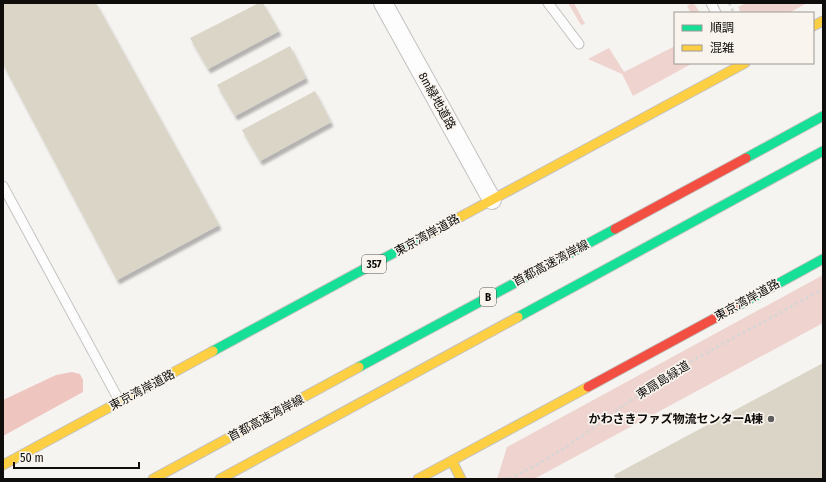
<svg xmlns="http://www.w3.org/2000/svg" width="826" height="482" viewBox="0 0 826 482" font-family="'Fira Sans Condensed','Noto Sans JP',sans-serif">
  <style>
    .green { fill: #eed3cf }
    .forest { fill: #efc5c0 }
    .building { fill: #dad5c7; filter: url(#shadow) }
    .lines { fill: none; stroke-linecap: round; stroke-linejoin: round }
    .lane-casing { stroke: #c3c2c0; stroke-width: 11 }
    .street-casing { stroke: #c3c2c0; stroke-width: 20 }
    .fast-casing { stroke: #c3c2c0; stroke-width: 11 }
    .slow-casing { stroke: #c3c2c0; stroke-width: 11 }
    .jam-casing { stroke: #c3c2c0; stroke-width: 11 }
    .path { stroke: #d7d5d5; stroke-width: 2.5; stroke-dasharray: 3 3; stroke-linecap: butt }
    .lane { stroke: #fefdfd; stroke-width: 9 }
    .street { stroke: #fefdfd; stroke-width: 18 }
    .fast { stroke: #16e098; stroke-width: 9 }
    .slow { stroke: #ffcf43; stroke-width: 9 }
    .jam { stroke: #f24e42; stroke-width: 9 }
    .poi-dot { fill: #5f5e5c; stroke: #f9f4ee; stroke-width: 1.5 }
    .labels { text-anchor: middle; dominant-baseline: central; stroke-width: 3.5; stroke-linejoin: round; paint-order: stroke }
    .shield { fill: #f9f4ee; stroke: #54524f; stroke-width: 1 }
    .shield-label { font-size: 11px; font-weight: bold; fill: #0e0d0b }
    .street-label { font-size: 12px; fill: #0e0d0b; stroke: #f9f4ee }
    .poi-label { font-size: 12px; font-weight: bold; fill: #0e0d0b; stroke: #f9f4ee; text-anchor: end }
  </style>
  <defs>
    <filter id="shadow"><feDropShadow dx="2.5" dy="4.5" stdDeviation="1" flood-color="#0004"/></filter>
  </defs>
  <rect width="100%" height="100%" fill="#f6f4f1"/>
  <g class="green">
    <polygon points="568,3 574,3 585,24 581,25"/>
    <polygon points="692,3 695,5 700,13 691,13 687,6"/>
    <polygon points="746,3 807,3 789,13 741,13 738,7"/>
    <polygon points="675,46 675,63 693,63 633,96 622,74 588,59 609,48 624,72"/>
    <polygon points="823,275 823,323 534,479 497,479 507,447"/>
  </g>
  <polygon class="forest" points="72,372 80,374 83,380 83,392 3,436 3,400 56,375"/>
  <g class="building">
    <polygon points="6,3 96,3 219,225 117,280 3,64 3,5"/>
    <polygon points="259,3 263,3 279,31 208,69 190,38"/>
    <polygon points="290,46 306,78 235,116 217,85"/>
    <polygon points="315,91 331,122 260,161 242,130"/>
    <polygon points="823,363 823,479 616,479 614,475"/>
  </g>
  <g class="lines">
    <defs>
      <g id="lane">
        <polyline points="548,3 579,44"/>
        <polyline points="711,3 716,13"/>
        <polyline points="3,186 120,402"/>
      </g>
      <polyline id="street" points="383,3 492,200"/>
      <g id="fast">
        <polyline points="746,158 823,116"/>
        <polyline points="739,305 823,259"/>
        <polyline points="518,317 823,151"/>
        <polyline points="213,351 425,236"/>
        <polyline points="359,367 615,229"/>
      </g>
      <g id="slow">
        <polyline points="813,26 823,21"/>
        <polyline points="425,236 745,63"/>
        <polyline points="452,461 461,479"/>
        <polyline points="3,465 213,351"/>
        <polyline points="153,479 359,367"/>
        <polyline points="220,479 518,317"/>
        <polyline points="418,479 588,387"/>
      </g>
      <g id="jam">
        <polyline points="615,229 746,158"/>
        <polyline points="588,387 739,305"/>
      </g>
    </defs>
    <use href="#lane" class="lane-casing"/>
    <use href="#street" class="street-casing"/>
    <use href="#fast" class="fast-casing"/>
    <use href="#slow" class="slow-casing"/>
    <use href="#jam" class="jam-casing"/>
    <g class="path">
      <polyline points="729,3 734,13"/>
      <path d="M 509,479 C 532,467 556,455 577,439 C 611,416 642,390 677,369 L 823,289"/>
    </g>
    <use href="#lane" class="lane"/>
    <use href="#street" class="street"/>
    <use href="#fast" class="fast"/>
    <use href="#slow" class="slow"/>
    <use href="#jam" class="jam"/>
  </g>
  <circle class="poi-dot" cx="771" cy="419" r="4"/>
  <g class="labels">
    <g class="shield">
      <rect x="362" y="255" width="24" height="18" rx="3"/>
      <rect x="480" y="288" width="16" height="18" rx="3"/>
    </g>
    <g class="shield-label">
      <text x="374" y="264">357</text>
      <text x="488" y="297">B</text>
    </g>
    <g class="street-label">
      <text transform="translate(437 101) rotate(61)">8m緑地道路</text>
      <text transform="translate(427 235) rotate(-29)">東京湾岸道路</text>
      <text transform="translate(551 263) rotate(-28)">首都高速湾岸線</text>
      <text transform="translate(747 300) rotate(-29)">東京湾岸道路</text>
      <text transform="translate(663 380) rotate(-32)">東扇島緑道</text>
      <text transform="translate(142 390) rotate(-28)">東京湾岸道路</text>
      <text transform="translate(266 418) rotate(-28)">首都高速湾岸線</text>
    </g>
    <g class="poi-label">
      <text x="763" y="419">かわさきファズ物流センターA棟</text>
    </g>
  </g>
  <rect width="826" height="482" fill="none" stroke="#0e0d0b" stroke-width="8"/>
  <rect x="674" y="12" width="140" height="52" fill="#f9f4ee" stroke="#9b9893"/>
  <rect x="682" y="25" width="20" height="6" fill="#16e098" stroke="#9b9893"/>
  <text x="710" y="32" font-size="12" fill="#0e0d0b">順調</text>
  <rect x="682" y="45" width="20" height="6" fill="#ffcf43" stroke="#9b9893"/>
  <text x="710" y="52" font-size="12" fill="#0e0d0b">混雑</text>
  <path d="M14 462v6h125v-6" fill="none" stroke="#0e0d0b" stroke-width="2"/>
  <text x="20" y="462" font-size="12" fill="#0e0d0b" stroke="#f9f4ee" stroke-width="3" paint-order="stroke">50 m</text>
</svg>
